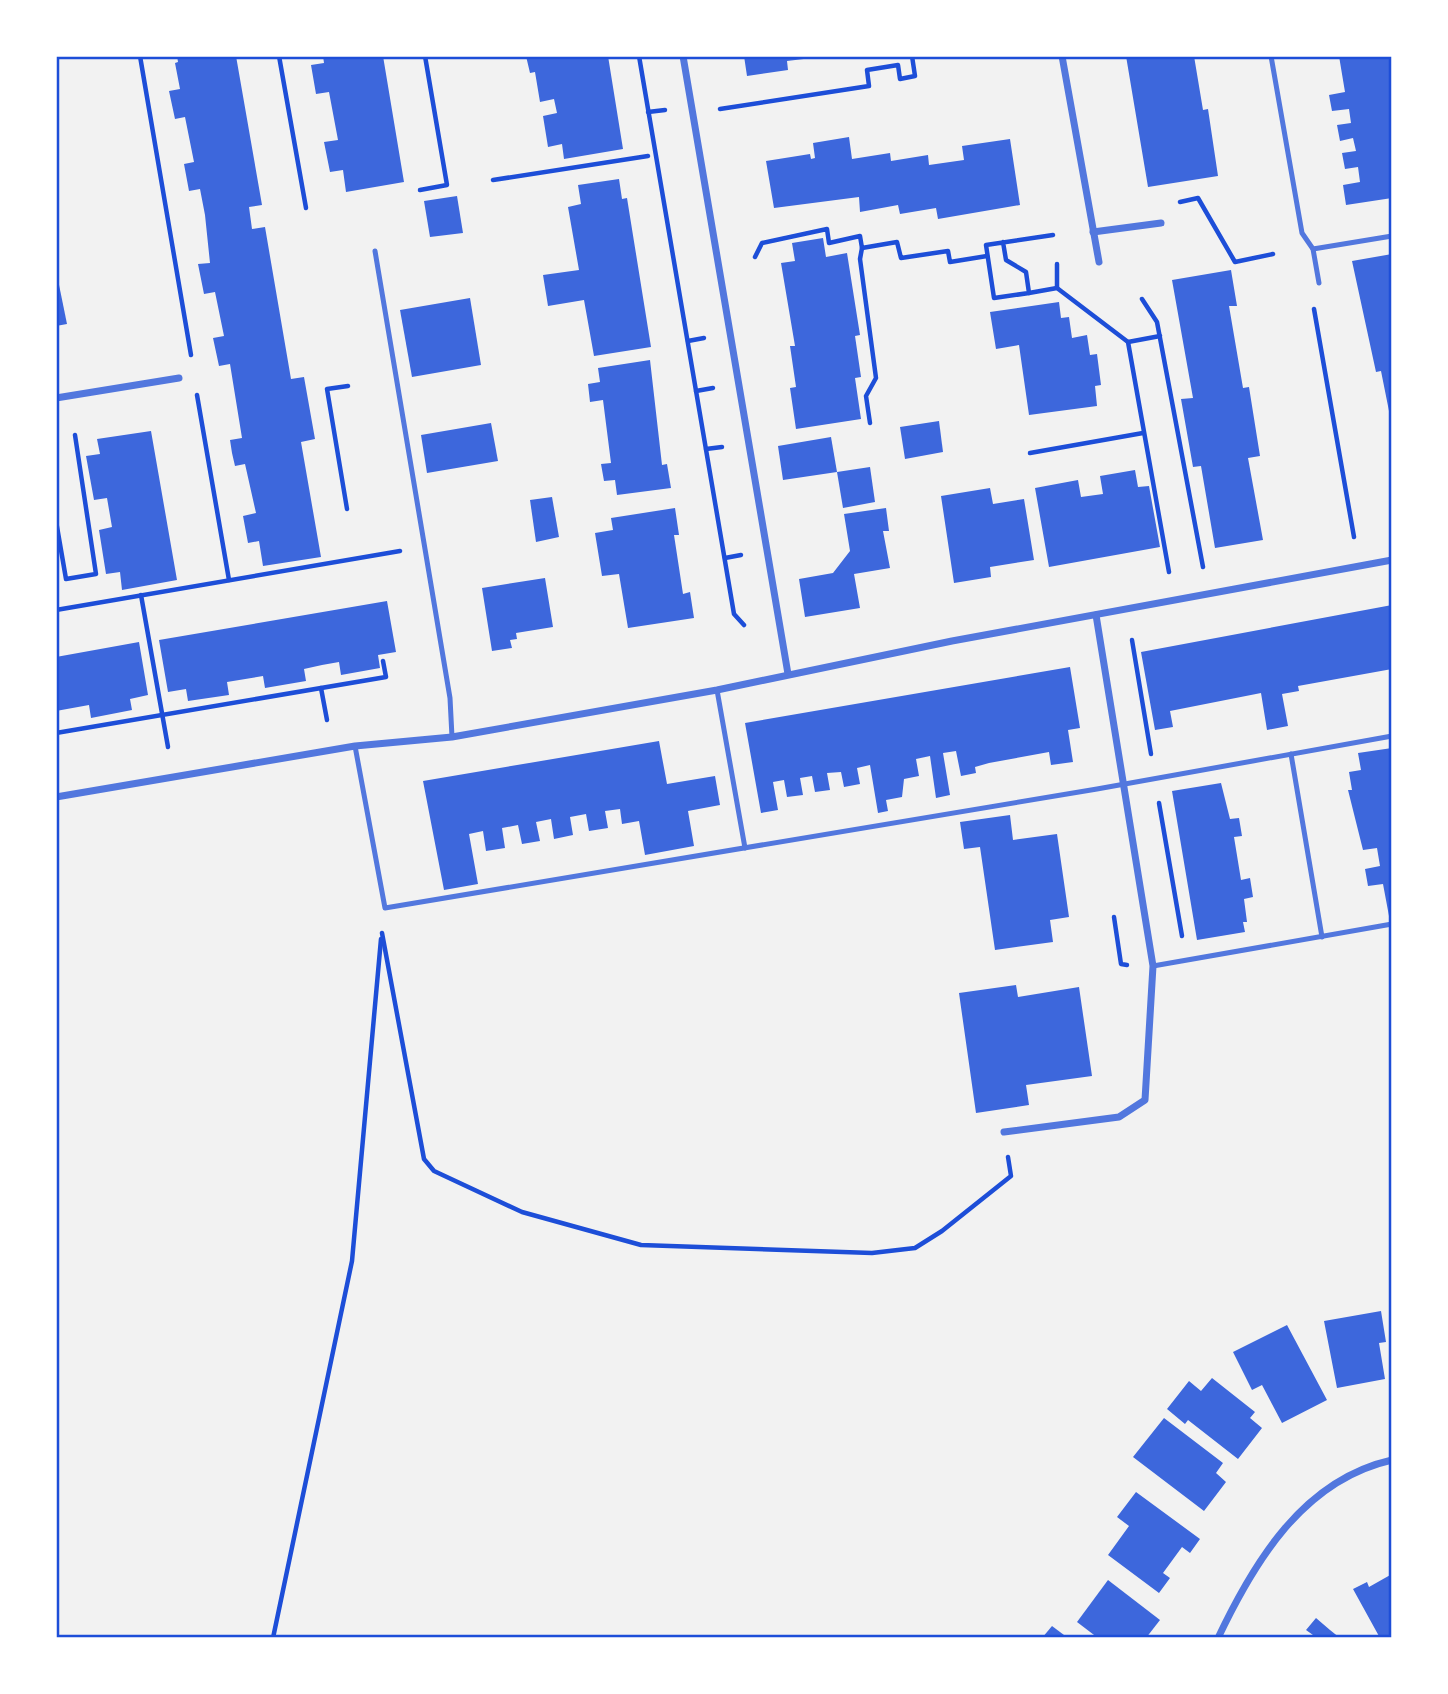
<svg xmlns="http://www.w3.org/2000/svg" width="1448" height="1694" viewBox="0 0 1448 1694" font-family="Overpass,sans-serif">
  <style>
    .building { fill: #3d67dc }
    .lines { fill: none; stroke-linecap: round; stroke-linejoin: round }
    .path { stroke: #1d4ed8; stroke-width: 4.5 }
    .service { stroke: #5277de; stroke-width: 5 }
    .minor { stroke: #5277de; stroke-width: 7 }
    .neatline { fill: none; stroke: #1d4ed8; stroke-width: 2.5 }
  </style>
  <rect width="100%" height="100%" fill="#f2f2f2"/>
  <g class="building">
    <polygon points="177,56 236,56 262,205 249,207 252,229 265,227 291,379 304,377 315,439 301,442 321,557 263,566 259,541 248,543 243,516 256,513 245,464 235,466 232,453 230,440 242,438 230,364 219,366 213,338 224,336 215,292 204,294 198,264 210,263 205,215 200,189 189,191 184,164 194,162 185,117 175,119 169,91 180,89 175,63 178,62"/>
    <polygon points="323,56 383,56 404,182 346,192 343,170 330,172 324,142 338,140 329,92 316,94 311,65 324,63"/>
    <polygon points="526,56 608,56 623,149 564,159 562,144 548,147 543,116 557,113 554,99 540,102 535,72 530,73"/>
    <polygon points="744,56 812,56 812,58 787,61 788,70 747,76"/>
    <polygon points="1126,56 1194,56 1203,110 1208,109 1218,176 1148,187"/>
    <polygon points="1339,56 1392,56 1392,198 1346,205 1343,185 1360,182 1358,167 1345,169 1342,153 1356,151 1353,138 1340,141 1337,125 1351,123 1349,109 1332,111 1329,95 1345,92"/>
    <polygon points="849,137 852,159 890,153 891,161 928,155 929,165 964,160 962,146 1010,139 1020,205 938,219 936,208 900,214 898,205 860,212 859,197 774,208 766,161 810,154 811,159 815,158 813,143"/>
    <polygon points="619,179 622,199 627,198 651,347 594,356 584,300 548,306 543,275 579,270 568,207 581,204 578,185"/>
    <polygon points="457,196 463,233 430,237 424,201"/>
    <polygon points="823,238 826,257 847,253 860,335 855,336 861,377 855,378 861,419 796,429 790,388 796,387 790,346 795,346 781,263 795,261 792,243"/>
    <polygon points="1392,254 1392,421 1391,421 1381,371 1376,372 1352,261"/>
    <polygon points="56,270 67,324 56,326"/>
    <polygon points="1231,270 1237,306 1229,306 1243,388 1249,387 1260,456 1248,458 1263,540 1215,548 1201,466 1193,467 1181,399 1193,398 1172,280"/>
    <polygon points="470,298 481,365 412,377 400,310"/>
    <polygon points="1059,302 1061,318 1069,317 1072,338 1087,335 1090,355 1097,354 1101,385 1095,386 1097,406 1029,415 1019,345 996,349 990,312"/>
    <polygon points="650,360 662,465 667,464 671,488 617,495 615,480 604,481 601,464 611,463 603,400 590,402 588,384 600,382 598,368"/>
    <polygon points="939,421 943,452 905,459 900,427"/>
    <polygon points="491,423 498,461 427,473 421,435"/>
    <polygon points="151,431 177,580 122,590 120,572 106,574 99,530 112,527 107,498 94,500 86,456 100,454 97,439"/>
    <polygon points="831,437 837,472 783,480 778,446"/>
    <polygon points="870,467 875,502 843,508 837,472"/>
    <polygon points="1135,470 1138,487 1149,486 1160,547 1049,567 1035,488 1078,480 1081,497 1103,494 1100,476"/>
    <polygon points="990,488 993,504 1024,499 1034,560 990,567 991,577 954,583 941,496"/>
    <polygon points="552,497 559,537 536,542 530,500"/>
    <polygon points="675,508 679,535 674,535 683,594 690,592 694,618 628,628 619,574 602,576 595,533 613,530 611,518"/>
    <polygon points="886,508 889,531 883,531 890,568 854,574 860,608 805,617 799,579 833,573 850,551 844,514"/>
    <polygon points="545,578 553,627 516,633 517,639 510,640 512,648 492,651 482,588"/>
    <polygon points="387,601 396,652 378,655 380,668 341,675 339,662 322,665 304,669 306,681 265,688 263,676 227,682 229,695 188,701 186,689 168,692 159,640"/>
    <polygon points="1392,605 1392,669 1298,686 1299,691 1282,694 1288,726 1267,730 1261,693 1170,711 1173,727 1155,730 1141,652"/>
    <polygon points="139,642 148,695 130,699 132,710 91,718 89,705 56,711 56,657"/>
    <polygon points="1070,667 1080,728 1068,730 1073,762 1051,765 1049,752 989,763 975,767 976,773 961,776 956,751 943,753 950,795 936,798 930,756 916,759 919,776 904,779 902,797 886,800 888,811 878,813 870,765 857,768 860,784 844,787 841,772 827,773 830,790 815,792 812,776 800,778 803,795 787,797 784,780 773,782 778,810 761,813 745,723"/>
    <polygon points="659,741 667,784 715,776 720,805 688,811 694,846 645,855 639,821 622,824 620,809 605,811 608,828 589,831 586,814 570,817 573,835 554,839 551,819 536,822 540,841 522,844 518,825 502,828 505,848 486,851 483,831 469,834 478,884 444,890 423,781"/>
    <polygon points="1392,748 1392,915 1389,916 1383,884 1368,886 1365,869 1380,866 1377,848 1363,850 1348,790 1352,790 1349,772 1361,770 1358,753"/>
    <polygon points="1221,783 1230,819 1239,818 1242,836 1234,837 1241,880 1250,878 1253,897 1244,899 1247,922 1243,922 1245,932 1197,940 1172,791"/>
    <polygon points="1010,815 1013,840 1057,834 1069,917 1050,920 1053,942 995,950 980,847 964,849 960,822"/>
    <polygon points="1016,985 1018,997 1079,987 1092,1076 1026,1085 1029,1105 976,1113 959,993"/>
    <polygon points="1381,1311 1386,1342 1379,1343 1385,1379 1337,1388 1324,1321"/>
    <polygon points="1287,1325 1327,1400 1282,1423 1262,1385 1252,1390 1233,1352"/>
    <polygon points="1212,1378 1255,1412 1250,1418 1262,1428 1238,1459 1188,1420 1185,1424 1167,1409 1189,1381 1201,1391"/>
    <polygon points="1164,1418 1223,1463 1216,1473 1226,1482 1204,1511 1133,1457"/>
    <polygon points="1136,1492 1200,1539 1190,1553 1182,1547 1163,1573 1170,1578 1159,1593 1108,1555 1129,1526 1117,1517"/>
    <polygon points="1392,1574 1392,1635 1380,1638 1353,1589 1367,1582 1369,1587"/>
    <polygon points="1108,1580 1160,1620 1146,1638 1098,1638 1077,1622"/>
    <polygon points="1316,1618 1330,1630 1340,1638 1310,1638 1313,1635 1306,1630"/>
    <polygon points="1052,1626 1068,1638 1042,1638"/>
  </g>
  <g class="lines">
    <g class="path">
      <polyline points="140,56 191,355"/>
      <polyline points="279,56 306,208"/>
      <polyline points="639,56 734,614 744,625"/>
      <polyline points="720,109 869,86 867,70 898,65 900,79 915,76 912,56"/>
      <polyline points="648,112 665,110"/>
      <polyline points="493,180 648,156"/>
      <polyline points="420,190 447,185 425,56"/>
      <polyline points="1180,202 1198,198 1235,262 1273,254"/>
      <polyline points="1003,242 1006,260 1026,272 1029,293 994,298 986,245 1053,235"/>
      <polyline points="862,248 860,259 876,378 866,396 870,423"/>
      <polyline points="755,257 762,243 827,229 829,243 860,236 862,248 897,242 901,258 948,251 950,262 987,256"/>
      <polyline points="1057,264 1057,288"/>
      <polyline points="1029,293 1057,288 1128,342 1169,572"/>
      <polyline points="1142,299 1157,322 1203,567"/>
      <polyline points="1314,309 1354,537"/>
      <polyline points="688,341 704,338"/>
      <polyline points="1128,342 1160,336"/>
      <polyline points="696,391 713,388"/>
      <polyline points="197,395 229,580"/>
      <polyline points="706,449 722,447"/>
      <polyline points="1030,453 1143,433"/>
      <polyline points="347,509 327,389 348,386"/>
      <polyline points="56,521 66,579 96,574 75,435"/>
      <polyline points="725,558 741,555"/>
      <polyline points="141,595 168,747"/>
      <polyline points="56,610 400,551"/>
      <polyline points="1132,640 1151,754"/>
      <polyline points="321,688 327,720"/>
      <polyline points="56,733 386,677 383,661"/>
      <polyline points="1159,803 1182,936"/>
      <polyline points="1114,917 1121,964 1127,965"/>
      <polyline points="382,933 424,1159 434,1171 522,1212 641,1245 872,1253 915,1248 942,1231 1011,1176 1008,1157"/>
      <polyline points="273,1638 352,1261 381,939"/>
    </g>
    <g class="service">
      <polyline points="1271,56 1302,233 1313,249 1319,283"/>
      <polyline points="1313,249 1392,236"/>
      <polyline points="375,251 450,698 452,737"/>
      <polyline points="717,690 745,848"/>
      <polyline points="355,746 385,908 1097,789 1392,736"/>
      <polyline points="1291,754 1322,937"/>
      <polyline points="1153,966 1392,924"/>
    </g>
    <g class="minor">
      <polyline points="683,56 788,674"/>
      <polyline points="1062,56 1099,262"/>
      <polyline points="1093,232 1161,223"/>
      <polyline points="56,398 179,378"/>
      <polyline points="56,797 355,746 452,737 717,690 952,641 1392,560"/>
      <polyline points="1004,1132 1119,1117 1145,1100 1153,966 1096,615"/>
      <path d="M 1218,1638 C 1254,1562 1303,1480 1392,1460"/>
    </g>
  </g>
  <rect width="1448" height="1694" fill="none" stroke="#ffffff" stroke-width="116"/>
  <rect x="58" y="58" width="1332" height="1578" class="neatline"/>
</svg>
